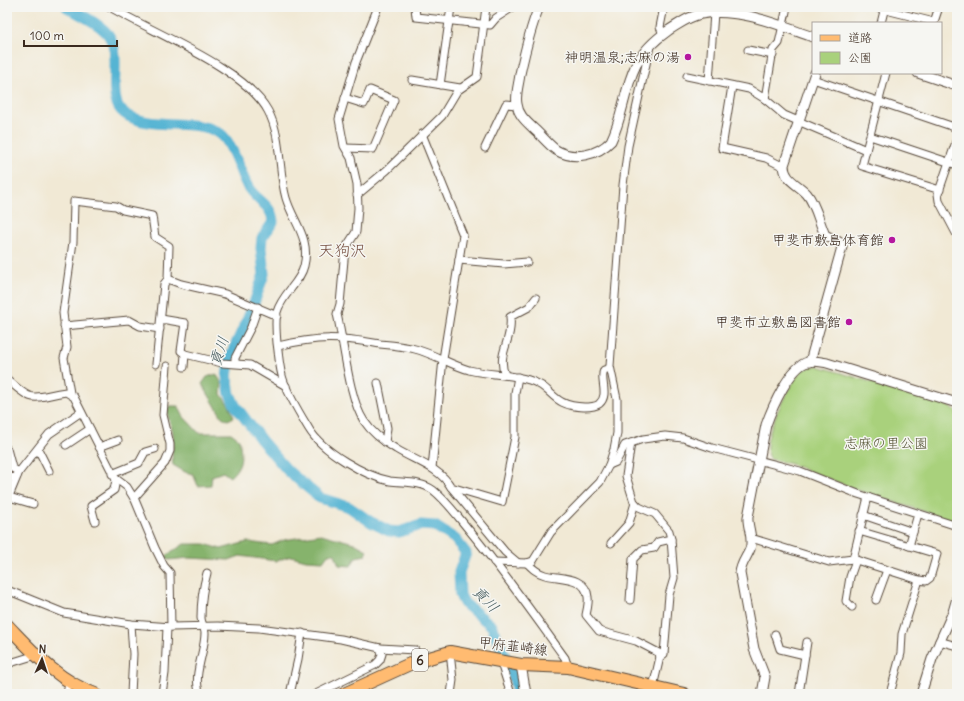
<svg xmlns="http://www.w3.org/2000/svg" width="964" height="701" viewBox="0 0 964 701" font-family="Delius,'Klee One',sans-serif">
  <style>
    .green { fill: #a9d17c; stroke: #727e4d }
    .forest { fill: #86b36c; stroke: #606e45 }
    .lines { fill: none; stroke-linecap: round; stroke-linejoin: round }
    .river { stroke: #55b4d3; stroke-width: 11 }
    .minor-casing { stroke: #564739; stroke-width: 9 }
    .tertiary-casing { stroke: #564739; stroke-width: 11 }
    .primary-casing { stroke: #564739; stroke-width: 14 }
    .minor { stroke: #fff; stroke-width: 7 }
    .tertiary { stroke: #fff; stroke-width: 9 }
    .primary { stroke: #ffbb71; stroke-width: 12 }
    .poi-dot { fill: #b5179e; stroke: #f6f6f2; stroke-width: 1.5 }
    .labels { text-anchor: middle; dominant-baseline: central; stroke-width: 3; stroke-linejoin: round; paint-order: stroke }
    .shield { fill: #f6f6f2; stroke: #73675e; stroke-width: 1 }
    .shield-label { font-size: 13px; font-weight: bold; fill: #3b2a1e }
    .poi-label { font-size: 14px; fill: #3b2a1e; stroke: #f6f6f2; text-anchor: end }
    .park-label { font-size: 14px; fill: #565436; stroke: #f6f6f2 }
    .street-label { font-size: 14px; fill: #3b2a1e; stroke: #f6f6f2 }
    .water-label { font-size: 15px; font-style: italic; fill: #445a5d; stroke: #f6f6f2 }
    .quarter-label { font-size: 16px; fill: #785143; stroke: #f6f6f2 }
  </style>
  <rect width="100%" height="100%" fill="#f6f6f2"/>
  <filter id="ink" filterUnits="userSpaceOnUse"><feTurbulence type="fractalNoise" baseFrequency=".025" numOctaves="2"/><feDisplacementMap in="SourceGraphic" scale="8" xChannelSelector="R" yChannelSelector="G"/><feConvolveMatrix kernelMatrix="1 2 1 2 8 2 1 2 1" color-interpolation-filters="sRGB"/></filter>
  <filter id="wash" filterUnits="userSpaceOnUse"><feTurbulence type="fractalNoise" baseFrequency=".012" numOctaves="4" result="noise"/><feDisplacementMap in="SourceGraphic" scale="16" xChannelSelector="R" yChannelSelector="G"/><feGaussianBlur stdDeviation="0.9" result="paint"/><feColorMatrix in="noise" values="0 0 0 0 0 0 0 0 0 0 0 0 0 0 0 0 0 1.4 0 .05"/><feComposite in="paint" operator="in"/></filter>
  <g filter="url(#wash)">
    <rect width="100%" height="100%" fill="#f1e9d5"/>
    <path class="green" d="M 818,366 L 944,404 L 957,411 L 957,522 L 863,492 L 791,464 L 770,459 C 769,456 768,453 767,450 C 765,433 788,387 799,374 C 804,367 811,367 818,366 Z"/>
    <g class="forest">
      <polygon points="216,374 222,383 221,394 229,405 234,417 228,420 222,417 202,384 207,377"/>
      <path d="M 169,406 L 178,406 L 184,417 L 199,433 L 231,433 L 239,439 C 242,456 243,465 230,477 L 223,472 L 212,476 L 211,485 L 198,486 L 193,474 L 185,472 L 173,465 C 171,454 174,444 173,433 C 171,423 165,416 169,406 Z"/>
      <polygon points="321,534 354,543 367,550 366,555 356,557 351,566 339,565 335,554 328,554 323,561 306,560 291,556 276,561 240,556 229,560 189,558 168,560 166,556 184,544 205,544 221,549 247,542 272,545 284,540"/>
    </g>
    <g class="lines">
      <path class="river" d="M 67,7 C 79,14 95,21 105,31 C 127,52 103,98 124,113 C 149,132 203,116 223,136 C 235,149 239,172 248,187 C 257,202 272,204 273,222 L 262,238 L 261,248 L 264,274 L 252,309 L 230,357 L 227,377 L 230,394 L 235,405 L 261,440 L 288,471 L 320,498 L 349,507 L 371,522 L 389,531 L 399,532 L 421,525 L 435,526 L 455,539 L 466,553 L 459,572 L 460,595 L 464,603 L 492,626 L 514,678 L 517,694"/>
    </g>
  </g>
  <g filter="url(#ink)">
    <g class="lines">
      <defs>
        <g id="minor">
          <path d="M 110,7 C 153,33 245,68 268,111 C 282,137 278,170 286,198 C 293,222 311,238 304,266 C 300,283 282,294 277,312 C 275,321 276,332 277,343 C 279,356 279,369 284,382 C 290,398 300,414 309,429 C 322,451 365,476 390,481 C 404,483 421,481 433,490 C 447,501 458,517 469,530 C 503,571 534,615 565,658 L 568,667"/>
          <path d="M 378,7 L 356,62 L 339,119 L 344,146 L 351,158 L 357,184 L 358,208 L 356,232 L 345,249 L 340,304 L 337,314 C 344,343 349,399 364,421 C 372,433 384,442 396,449 C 415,461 439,467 451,487 L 505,552 L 518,563"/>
          <polyline points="415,7 416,17 490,25 496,18 513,7"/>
          <polyline points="874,7 934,22 939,7"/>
          <polyline points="881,23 885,7"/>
          <polyline points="663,34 660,27 664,7"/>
          <polyline points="748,50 773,55"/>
          <polyline points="886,73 862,166 940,190"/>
          <polyline points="687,76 749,89 765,99 784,115 866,150"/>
          <polyline points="813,79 957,128"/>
          <polyline points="412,80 460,88"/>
          <polyline points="709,81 714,13"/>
          <polyline points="440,85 451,7"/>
          <polyline points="732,86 722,148 766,158 784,167"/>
          <polyline points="345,98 364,104 370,90 394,100 373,149 346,148"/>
          <polyline points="765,99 773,50 779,43 787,7"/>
          <polyline points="422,134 463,235 443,359 432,468"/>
          <polyline points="870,136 957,165"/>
          <polyline points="957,139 938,194 939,201 957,235"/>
          <polyline points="485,148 506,104 517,105"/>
          <polyline points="357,195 387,170 442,116 457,91 477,77 486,7"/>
          <polyline points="459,260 504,264 527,262"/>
          <polyline points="168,279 181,284 225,294 277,316"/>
          <polyline points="161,319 185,323 181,351 185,354 222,363 250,365 286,386"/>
          <polyline points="64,326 129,320 140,326 160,329"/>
          <path d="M 278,346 C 319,336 338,337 380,344 C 391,345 404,346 415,349 C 434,354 451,365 469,370 C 489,375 510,374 529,380 C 554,387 550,406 584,407 C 589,407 595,407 599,404 C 610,395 599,379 604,370 L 610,368"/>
          <polyline points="235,363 235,358 251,327 258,307"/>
          <polyline points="184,367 185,354"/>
          <path d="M 505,375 C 496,353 513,341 510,317 L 529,307 L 536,298"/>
          <path d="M 7,379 C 35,405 32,397 66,392 L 74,397 L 115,478 L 127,487 L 135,500 L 155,548 L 164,566 L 170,573 L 171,627"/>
          <polyline points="378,383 387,428 385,442"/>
          <polyline points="70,393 64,358 67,347 63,313 73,242 74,201 116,206 123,210 152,216 155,237 169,246 168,279 164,284 156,364"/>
          <polyline points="631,443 626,476 634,502 639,507 655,514 669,531 671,539 674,578 669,595 664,654 660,657"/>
          <polyline points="66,445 90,429"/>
          <polyline points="99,447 118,440"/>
          <polyline points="7,449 12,468 19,472"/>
          <polyline points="38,449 49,471"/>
          <polyline points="609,465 616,462 625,445 643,439 665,436 683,438 712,448 800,471 858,494 957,526"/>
          <polyline points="112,474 139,463 145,452 155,449"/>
          <polyline points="7,479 17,476"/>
          <polyline points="451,487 502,502 515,437 515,393 518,377"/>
          <polyline points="9,497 33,504"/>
          <polyline points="134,498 165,463 170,451 170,444 163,415 167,366"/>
          <polyline points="7,501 19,472 49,434 81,412"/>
          <polyline points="863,515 913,532"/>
          <polyline points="95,521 91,506 114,490 116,480"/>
          <polyline points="751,538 829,562 853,559 919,580 926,581 930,578 937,554 859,531"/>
          <polyline points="611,543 629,523 635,503"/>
          <polyline points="909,546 918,514"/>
          <polyline points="853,559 868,497"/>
          <polyline points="494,562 527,563 533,561 551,532 600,482 609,465 614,449 617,433 617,399 610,366 623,185 628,146 650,46"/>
          <path d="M 527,563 C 532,568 537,573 545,575 C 560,579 586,576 588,597 C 589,603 587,610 586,615 L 599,631 L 636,641 L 659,653 L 660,657 L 653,687"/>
          <polyline points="7,590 64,613 131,624 171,627 218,626 259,628 341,639 380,648 382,654 380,660 375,665 316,694"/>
          <polyline points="630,600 633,559 642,550 654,548 658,542 671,539"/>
          <polyline points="876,600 887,570"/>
          <polyline points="852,607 846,601 850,577 856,560"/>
          <polyline points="775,634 780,649 805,655"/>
          <polyline points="939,641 957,646"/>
          <polyline points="380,648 415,650"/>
          <polyline points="450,652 453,680 451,694"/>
          <polyline points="500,660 511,694"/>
          <polyline points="7,664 36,655"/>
          <polyline points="67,694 69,683"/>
          <polyline points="131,694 133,654 131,624"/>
          <polyline points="162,694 165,673 167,627"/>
          <path d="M 200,694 C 192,675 205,653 205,633 C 205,628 201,623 201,618 C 201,603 203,587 207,573"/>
          <polyline points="290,694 298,659 302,633"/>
          <polyline points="799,694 807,642"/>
          <polyline points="890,694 901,653 902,634 919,580"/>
        </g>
        <g id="tertiary">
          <path d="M 539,7 C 530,29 525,51 520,74 C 519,84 515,95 517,104 C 518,115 527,122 534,129 C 541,135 548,144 556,150 C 574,161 598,155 611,141 C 623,117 624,89 636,65 C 643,51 656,39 669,30 C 679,24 689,16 701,14 C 739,7 778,25 813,37"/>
          <polyline points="918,73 957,86"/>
          <path d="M 810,362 L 842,247 L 841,243 L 825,235 C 819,222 816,205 807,194 C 798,184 784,180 784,165 L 815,73"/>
          <polyline points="521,665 526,694"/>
          <path d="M 762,694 L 765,677 L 754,649 L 740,573 C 741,563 747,557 750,549 C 754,538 747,527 748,517 L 766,425 C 772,408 790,366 808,362 C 814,360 821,362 827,363 L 957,403"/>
          <polyline points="921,694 932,659 953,612 957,598"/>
        </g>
        <g id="primary">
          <path d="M 7,625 C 34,653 58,681 95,694"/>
          <polyline points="344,694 412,663 450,652 521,665 568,667 684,694"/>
        </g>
      </defs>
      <use href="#minor" class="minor-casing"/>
      <use href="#tertiary" class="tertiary-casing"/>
      <use href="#primary" class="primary-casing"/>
      <use href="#minor" class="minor"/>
      <use href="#tertiary" class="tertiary"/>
      <use href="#primary" class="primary"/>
    </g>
  </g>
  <g class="poi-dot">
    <circle cx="688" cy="57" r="4"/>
    <circle cx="892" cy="240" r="4"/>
    <circle cx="849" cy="322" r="4"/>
  </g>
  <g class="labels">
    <rect class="shield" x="412" y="649" width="16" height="22" rx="3"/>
    <g class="shield-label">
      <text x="420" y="660">6</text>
    </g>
    <g class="poi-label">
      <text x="680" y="57">神明温泉;志麻の湯</text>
      <text x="884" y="240">甲斐市敷島体育館</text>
      <text x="841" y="322">甲斐市立敷島図書館</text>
    </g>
    <g class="park-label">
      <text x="886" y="443">志麻の里公園</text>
    </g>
    <g class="street-label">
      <text transform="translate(513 646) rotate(7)">甲府韮崎線</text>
    </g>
    <g class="water-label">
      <text transform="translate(219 351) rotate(-72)">貢川</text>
      <text transform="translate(486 599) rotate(46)">貢川</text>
    </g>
    <g class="quarter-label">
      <text x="342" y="250">天狗沢</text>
    </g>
  </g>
  <rect width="964" height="701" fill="none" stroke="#f6f6f2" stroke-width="24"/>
  <rect x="812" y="22" width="130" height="52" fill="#f6f6f2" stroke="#aba49d"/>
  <rect x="820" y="35" width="20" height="6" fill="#ffbb71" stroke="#aba49d"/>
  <text x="848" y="42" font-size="12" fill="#3b2a1e">道路</text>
  <rect x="820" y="52" width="20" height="12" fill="#a9d17c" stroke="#aba49d"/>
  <text x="848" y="62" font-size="12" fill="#3b2a1e">公園</text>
  <g transform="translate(42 659) rotate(3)" stroke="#f6f6f2" stroke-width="3" paint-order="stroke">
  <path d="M0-3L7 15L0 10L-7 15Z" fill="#3b2a1e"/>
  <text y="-6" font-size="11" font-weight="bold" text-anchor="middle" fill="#3b2a1e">N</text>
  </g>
  <path d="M24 40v6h93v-6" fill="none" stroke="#3b2a1e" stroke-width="2"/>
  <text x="30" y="40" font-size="12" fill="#3b2a1e" stroke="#f6f6f2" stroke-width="3" paint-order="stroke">100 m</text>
</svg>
